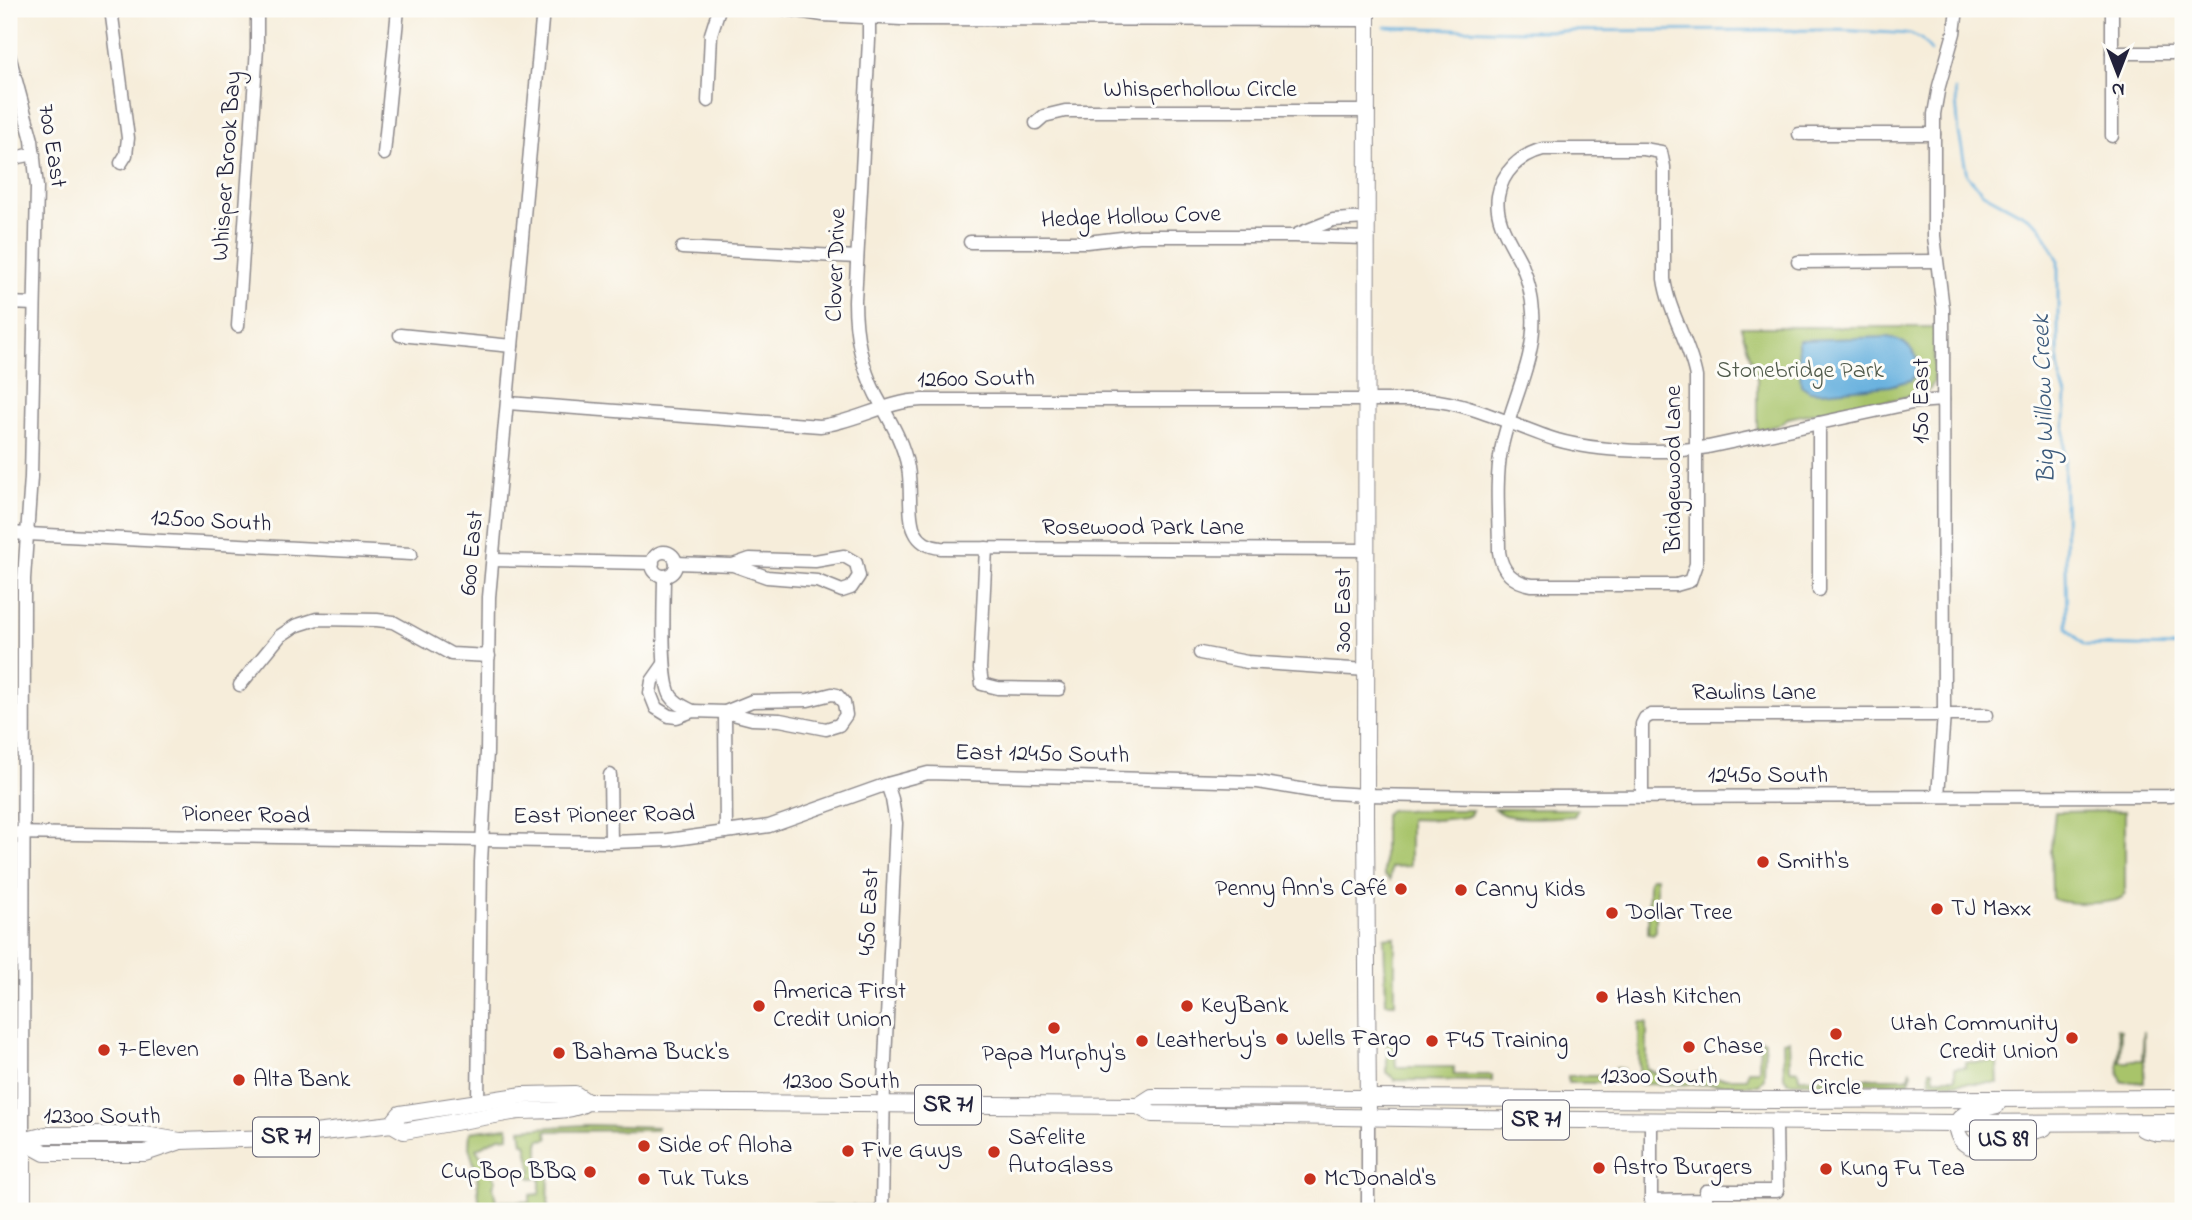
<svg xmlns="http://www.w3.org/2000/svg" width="2192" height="1220" viewBox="0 0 2192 1220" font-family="'Indie Flower',sans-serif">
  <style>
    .green { fill: #a8c46b; stroke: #657353; stroke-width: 2 }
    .water { fill: #66b0de; stroke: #44698c; stroke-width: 2 }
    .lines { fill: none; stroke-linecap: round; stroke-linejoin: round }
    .stream { stroke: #66b0de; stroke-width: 2.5 }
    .minor-casing { stroke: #8c888a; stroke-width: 15 }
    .major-casing { stroke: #8c888a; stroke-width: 18 }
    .minor { stroke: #fff; stroke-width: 12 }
    .major { stroke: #fff; stroke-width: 16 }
    .poi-dot { fill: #c8321e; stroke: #fdfcf7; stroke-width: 2.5 }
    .labels { text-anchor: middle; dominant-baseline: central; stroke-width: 6; stroke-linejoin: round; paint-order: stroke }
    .shield { fill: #fdfcf7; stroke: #646373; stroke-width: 2 }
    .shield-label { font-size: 23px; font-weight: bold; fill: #22223b }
    .street-label { font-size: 24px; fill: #22223b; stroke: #fdfcf7 }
    .park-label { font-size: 24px; fill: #515b4c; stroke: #fdfcf7 }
    .poi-label { font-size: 24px; fill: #22223b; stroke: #fdfcf7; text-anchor: start }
    .water-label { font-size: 26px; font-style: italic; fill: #3d5b7c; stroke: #fdfcf7 }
  </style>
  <rect width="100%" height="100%" fill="#fdfcf7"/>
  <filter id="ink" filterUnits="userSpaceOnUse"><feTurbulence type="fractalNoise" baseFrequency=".0143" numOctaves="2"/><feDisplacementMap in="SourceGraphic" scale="14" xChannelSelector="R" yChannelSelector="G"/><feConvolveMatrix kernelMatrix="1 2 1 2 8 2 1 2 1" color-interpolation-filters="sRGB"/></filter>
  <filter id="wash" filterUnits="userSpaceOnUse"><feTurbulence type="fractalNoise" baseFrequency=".00686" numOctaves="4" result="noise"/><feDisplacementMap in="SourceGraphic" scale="28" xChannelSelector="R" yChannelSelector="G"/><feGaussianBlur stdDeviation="1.57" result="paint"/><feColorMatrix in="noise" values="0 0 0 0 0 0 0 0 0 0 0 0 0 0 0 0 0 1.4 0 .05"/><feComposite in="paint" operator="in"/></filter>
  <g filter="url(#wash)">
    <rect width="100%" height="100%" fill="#f6edda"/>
    <g class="green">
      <polygon points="1741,327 1935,327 1934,382 1930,389 1924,393 1883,402 1869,401 1788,418 1778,425 1757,430 1757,378"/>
      <path d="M 1495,809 L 1578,809 L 1574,816 C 1556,816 1507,823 1495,809 Z"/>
      <polygon points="1390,810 1472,810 1470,815 1466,817 1437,820 1410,819 1410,866 1391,867 1390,880 1384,875 1384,815"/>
      <path d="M 2125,811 L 2125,892 L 2123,897 C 2112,905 2063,905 2052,898 L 2051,847 L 2055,812 Z"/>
      <polygon points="1651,877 1656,877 1656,931 1653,934 1648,933 1649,882"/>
      <polygon points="1395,937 1395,1003 1386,1003 1384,938"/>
      <path d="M 1639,1023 L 1647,1023 L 1647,1069 C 1666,1079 1690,1078 1710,1069 L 1711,1078 L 1747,1078 L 1748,1070 L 1759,1070 L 1760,1039 L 1765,1041 L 1764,1078 L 1759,1085 L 1639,1084 Z"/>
      <path d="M 2117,1029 L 2121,1030 L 2120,1062 L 2129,1062 L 2129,1060 L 2142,1060 L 2144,1031 L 2144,1082 L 2122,1082 C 2112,1060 2125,1048 2117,1029 Z"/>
      <polygon points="1387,1032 1390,1032 1391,1041 1395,1042 1396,1067 1454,1067 1454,1075 1492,1075 1492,1081 1395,1080 1387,1072"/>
      <polygon points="1789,1040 1790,1069 1798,1070 1799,1078 1903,1078 1909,1077 1911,1070 1912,1072 1909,1082 1901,1083 1788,1082 1784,1077 1783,1041"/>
      <polygon points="1966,1062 1997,1062 1998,1083 1943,1083 1942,1081 1942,1083 1930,1081 1930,1070 1933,1070 1934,1078 1955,1078 1955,1068 1966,1067"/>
      <polygon points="1615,1068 1623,1069 1622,1081 1615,1083 1568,1083 1568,1076 1614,1076"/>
      <polygon points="586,1125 657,1127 656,1130 546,1131 548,1139 539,1140 539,1164 537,1165 538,1168 549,1168 548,1211 480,1211 477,1175 469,1147 470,1132 507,1127 509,1130 509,1136 499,1137 476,1149 496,1180 493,1186 496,1201 530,1202 530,1195 540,1194 540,1177 531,1178 528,1174 532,1171 526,1143 523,1143 521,1129"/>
      <polygon points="870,1206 877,1211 785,1211 790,1207"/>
    </g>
    <path class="water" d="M 1888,337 C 1909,341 1928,360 1911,380 L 1889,386 L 1821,392 L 1810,391 L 1801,385 L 1798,343 L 1800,340 Z"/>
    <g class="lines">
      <g class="stream">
        <polyline points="1385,27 1522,31 1837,30 1911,34 1921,39 1931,51"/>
        <polyline points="1955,90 1959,133 1967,175 1983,193 2029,218 2040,226 2058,259 2058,365 2061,381 2066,395 2064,445 2067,628 2084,645 2183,647"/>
      </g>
    </g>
  </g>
  <g filter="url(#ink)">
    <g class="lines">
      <defs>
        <g id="minor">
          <polyline points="111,9 128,138 126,155 121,163"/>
          <polyline points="785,9 823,15 901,19 1367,20"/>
          <path d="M 869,9 L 869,40 L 855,301 C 855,334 861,365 876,395 C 889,419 903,441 908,468 C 912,487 907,517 915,532 C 920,543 930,547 941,548 L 1367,550"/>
          <polyline points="2112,9 2112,136"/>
          <polyline points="2112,53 2183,53"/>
          <polyline points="9,55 32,140 37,187 31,477 24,579 23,1141"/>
          <polyline points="708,101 711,34 719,9"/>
          <polyline points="1036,123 1044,116 1065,111 1368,111"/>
          <polyline points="1799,134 1934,134"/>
          <path d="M 1543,149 L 1644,149 L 1661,152 L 1664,167 L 1664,279 C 1669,314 1690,343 1696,377 L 1696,564 L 1690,581 L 1676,585 L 1532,585 C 1513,582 1502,572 1499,552 C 1499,521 1495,481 1501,451 C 1509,405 1537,360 1533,312 C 1532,296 1528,280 1522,265 C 1512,244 1494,221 1498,196 C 1502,172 1520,155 1543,149 Z"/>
          <polyline points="384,154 398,9"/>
          <polyline points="9,159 34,154"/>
          <polyline points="1298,234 1333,220 1367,218"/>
          <polyline points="970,242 1087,242 1139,236 1294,236 1367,238"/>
          <polyline points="682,248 857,257"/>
          <polyline points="1798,262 1936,261"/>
          <polyline points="9,303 34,304"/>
          <polyline points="238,326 257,48 257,9"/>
          <polyline points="400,335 512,346"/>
          <path d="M 508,403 L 820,426 C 855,422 887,401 922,400 L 1428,400 C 1471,403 1516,427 1557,440 C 1599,452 1665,454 1708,447 L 1917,402 L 1943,400"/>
          <polyline points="9,533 411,554"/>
          <polyline points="986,548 980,669 982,684 998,688 1059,689"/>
          <circle cx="664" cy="564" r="12"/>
          <polyline points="493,560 653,563"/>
          <polyline points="676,563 733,565 750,559 815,561 844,556 856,563 859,576 851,588 842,591 817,581 767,577 733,565"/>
          <path d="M 664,576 C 664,600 660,678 671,696 C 676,704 685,707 693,711"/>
          <polyline points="1819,590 1819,423"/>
          <polyline points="1200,653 1247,662 1367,670"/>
          <polyline points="664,664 652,681 650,693 656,708 669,716 677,717 693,711 725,712 752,719 780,720 826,729 839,725 846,715 844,703 837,695 832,694 808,700 752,701 725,712"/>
          <polyline points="240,685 280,636 295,626 317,619 377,620 393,622 451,654 489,656"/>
          <polyline points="725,712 726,832"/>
          <polyline points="610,775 611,842"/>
          <polyline points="1938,796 1944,714 1943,309 1934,236 1934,114 1939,86 1954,33 1957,9"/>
          <polyline points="1642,797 1642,724 1645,718 1651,715 1987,715"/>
          <polyline points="9,833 611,842 668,840 769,826 887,784 928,773 1258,782 1318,792 1366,795 1486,797 2170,796 2183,794"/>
          <polyline points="478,1103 481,862 487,752 489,597 543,9"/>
          <polyline points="1368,1117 1368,1211"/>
          <polyline points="1651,1121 1651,1201 1706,1200 1706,1191 1777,1191 1776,1121"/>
          <polyline points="882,1211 884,1082 896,823 892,799 887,784"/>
        </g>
        <g id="major">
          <polyline points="1367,9 1366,814 1368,1117"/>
          <path d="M 1997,1105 C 1986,1108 1973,1109 1964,1115 C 1949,1124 1960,1147 1975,1147 L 2044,1128"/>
          <polyline points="1138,1106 1152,1097 1776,1100 2183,1098"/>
          <polyline points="392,1124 400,1114 523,1095 575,1094 587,1102"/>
          <polyline points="2143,1129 2158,1133 2183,1134"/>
          <polyline points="23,1141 45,1153 145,1153 178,1142"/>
          <path d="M 9,1142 L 23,1141 L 46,1135 L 145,1135 L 180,1141 L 271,1138 L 392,1124 L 404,1131 C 440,1125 476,1118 512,1112 C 537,1108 566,1115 587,1102 L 1138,1106 L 1152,1114 L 1467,1119 L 1957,1123 L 2183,1122"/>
          <polyline points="23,1211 23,1141"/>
        </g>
      </defs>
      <use href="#minor" class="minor-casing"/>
      <use href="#major" class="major-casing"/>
      <use href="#minor" class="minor"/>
      <use href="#major" class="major"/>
    </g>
  </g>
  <g class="poi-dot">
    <circle cx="1763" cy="862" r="7"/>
    <circle cx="1401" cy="889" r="7"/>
    <circle cx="1461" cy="890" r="7"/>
    <circle cx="1937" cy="909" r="7"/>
    <circle cx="1612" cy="913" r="7"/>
    <circle cx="1602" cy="997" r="7"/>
    <circle cx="759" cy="1006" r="7"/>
    <circle cx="1187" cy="1006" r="7"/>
    <circle cx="1054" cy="1028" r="7"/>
    <circle cx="1836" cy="1034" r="7"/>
    <circle cx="2072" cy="1038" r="7"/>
    <circle cx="1282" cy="1039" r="7"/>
    <circle cx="1142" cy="1041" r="7"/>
    <circle cx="1432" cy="1041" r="7"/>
    <circle cx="1689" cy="1047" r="7"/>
    <circle cx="104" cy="1050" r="7"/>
    <circle cx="559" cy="1053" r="7"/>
    <circle cx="239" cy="1080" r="7"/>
    <circle cx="644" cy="1146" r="7"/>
    <circle cx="848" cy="1151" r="7"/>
    <circle cx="994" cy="1152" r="7"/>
    <circle cx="1599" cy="1168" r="7"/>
    <circle cx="1826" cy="1169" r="7"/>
    <circle cx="590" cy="1172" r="7"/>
    <circle cx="644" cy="1179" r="7"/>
    <circle cx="1310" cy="1179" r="7"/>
  </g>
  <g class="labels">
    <g class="shield">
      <rect x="915" y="1085.5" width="66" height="39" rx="5"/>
      <rect x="1503" y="1100.5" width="66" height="39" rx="5"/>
      <rect x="253" y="1117.5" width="66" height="39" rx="5"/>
      <rect x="1970" y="1120.5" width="66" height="39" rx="5"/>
    </g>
    <g class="shield-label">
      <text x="948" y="1105">SR 71</text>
      <text x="1536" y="1120">SR 71</text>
      <text x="286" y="1137">SR 71</text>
      <text x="2003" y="1140">US 89</text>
    </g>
    <g class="street-label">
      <text x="1200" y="90">Whisperhollow Circle</text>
      <text transform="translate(51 146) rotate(81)">700 East</text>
      <text transform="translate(228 166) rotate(-86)">Whisper Brook Bay</text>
      <text transform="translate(1131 218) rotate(-2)">Hedge Hollow Cove</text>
      <text transform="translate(837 265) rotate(-88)">Clover Drive</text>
      <text transform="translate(976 380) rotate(-1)">12600 South</text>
      <text transform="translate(1922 401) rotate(-90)">150 East</text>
      <text transform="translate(1674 469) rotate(-90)">Bridgewood Lane</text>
      <text transform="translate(211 522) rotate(3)">12500 South</text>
      <text x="1143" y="528">Rosewood Park Lane</text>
      <text transform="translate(473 553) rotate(-85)">600 East</text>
      <text transform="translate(1344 610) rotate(-90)">300 East</text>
      <text x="1754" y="693">Rawlins Lane</text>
      <text transform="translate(1042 755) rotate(1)">East 12450 South</text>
      <text x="1768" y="776">12450 South</text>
      <text transform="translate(246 816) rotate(1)">Pioneer Road</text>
      <text transform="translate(604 816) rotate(-1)">East Pioneer Road</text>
      <text transform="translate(870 912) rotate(-87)">450 East</text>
      <text x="1659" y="1077">12300 South</text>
      <text x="841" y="1082">12300 South</text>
      <text x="102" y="1117">12300 South</text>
    </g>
    <g class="park-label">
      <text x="1800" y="371">Stonebridge Park</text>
    </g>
    <g class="poi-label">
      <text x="1777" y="862">Smith's</text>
      <text x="1387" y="889" text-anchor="end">Penny Ann's Café</text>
      <text x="1475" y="890">Canny Kids</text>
      <text x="1951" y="909">TJ Maxx</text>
      <text x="1626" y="913">Dollar Tree</text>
      <text x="773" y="992">America First<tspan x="773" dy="28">Credit Union</tspan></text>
      <text x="1616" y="997">Hash Kitchen</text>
      <text x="1201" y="1006">KeyBank</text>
      <text x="2058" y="1024" text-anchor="end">Utah Community<tspan x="2058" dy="28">Credit Union</tspan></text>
      <text x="1296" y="1039">Wells Fargo</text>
      <text x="1156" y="1041">Leatherby's</text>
      <text x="1446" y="1041">F45 Training</text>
      <text x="1703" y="1047">Chase</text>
      <text x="118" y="1050">7-Eleven</text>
      <text x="573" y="1053">Bahama Buck's</text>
      <text x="1054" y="1054" text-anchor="middle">Papa Murphy's</text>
      <text x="1836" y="1060" text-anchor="middle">Arctic<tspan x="1836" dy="28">Circle</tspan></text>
      <text x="253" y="1080">Alta Bank</text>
      <text x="1008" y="1138">Safelite<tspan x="1008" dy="28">AutoGlass</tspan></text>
      <text x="658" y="1146">Side of Aloha</text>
      <text x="862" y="1151">Five Guys</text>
      <text x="1613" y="1168">Astro Burgers</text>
      <text x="1840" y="1169">Kung Fu Tea</text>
      <text x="576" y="1172" text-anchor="end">CupBop BBQ</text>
      <text x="658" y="1179">Tuk Tuks</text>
      <text x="1324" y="1179">McDonald's</text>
    </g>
    <g class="water-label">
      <text transform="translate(2045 399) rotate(-92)">Big Willow Creek</text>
    </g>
  </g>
  <rect width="2192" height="1220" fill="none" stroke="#fdfcf7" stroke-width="35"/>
  <g transform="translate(2118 74) rotate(180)" stroke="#fdfcf7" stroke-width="5" paint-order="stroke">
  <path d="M0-5L12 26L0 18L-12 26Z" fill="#22223b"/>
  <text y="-10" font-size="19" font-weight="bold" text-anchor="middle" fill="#22223b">N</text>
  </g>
</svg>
